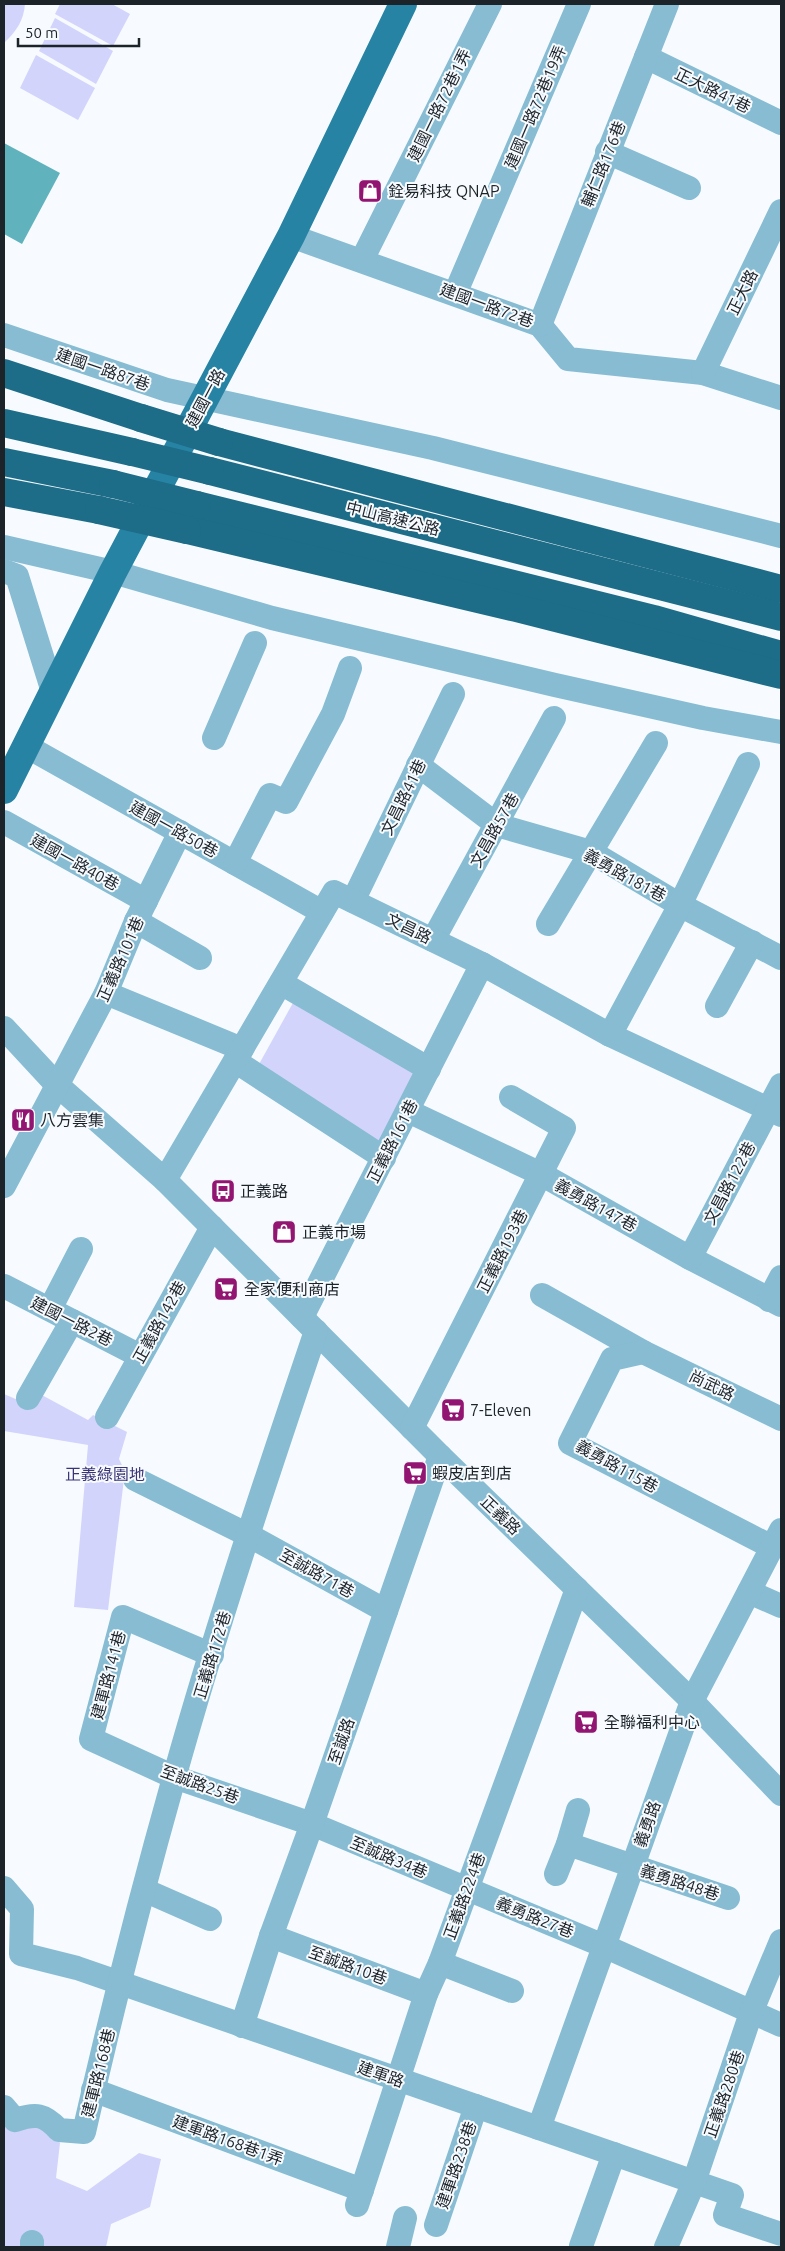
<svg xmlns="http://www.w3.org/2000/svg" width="785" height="2251" viewBox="0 0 785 2251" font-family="Ubuntu,'Noto Sans TC',sans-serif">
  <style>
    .green { fill: #d2d4fc }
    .water { fill: #60b2bd }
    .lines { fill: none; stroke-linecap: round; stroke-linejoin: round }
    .minor { stroke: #87bcd3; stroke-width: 24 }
    .major { stroke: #2783a3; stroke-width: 28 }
    .highway { stroke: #1d6c88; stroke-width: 28 }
    .highway-bridge { stroke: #1d6c88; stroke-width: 28 }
    .labels { text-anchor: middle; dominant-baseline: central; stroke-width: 4; stroke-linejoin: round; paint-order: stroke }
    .street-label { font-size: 16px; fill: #1c242a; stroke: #f7fbff }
    .poi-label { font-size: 16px; fill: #1c242a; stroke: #f7fbff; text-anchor: start }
    .park-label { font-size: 16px; fill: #3a3376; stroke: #f7fbff }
  </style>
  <rect width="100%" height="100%" fill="#f7fbff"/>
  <g class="green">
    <path d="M 4,4 L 25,4 C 24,20 16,32 4,43 Z"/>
    <polygon points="60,4 112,4 130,14 113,46 55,14"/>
    <polygon points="55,18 113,51 96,84 39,51"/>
    <polygon points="36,55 95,88 78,120 20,88"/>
    <polygon points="294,1001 417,1071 378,1147 258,1066"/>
    <polygon points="4,1394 32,1406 40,1394 88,1420 93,1415 127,1432 119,1459 125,1471 108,1610 74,1607 88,1445 4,1431"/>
    <polygon points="4,2121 51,2130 60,2143 56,2178 87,2191 139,2153 161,2159 150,2207 111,2224 106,2247 4,2247"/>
  </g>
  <polygon class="water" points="4,143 60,173 22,244 4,234"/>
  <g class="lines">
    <g class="minor">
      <polyline points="646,57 781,123"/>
      <polyline points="607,152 689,188"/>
      <polyline points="291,236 540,325 568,359 703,373 781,398"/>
      <polyline points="362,260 490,4"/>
      <polyline points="455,294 579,4"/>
      <polyline points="540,325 667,4"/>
      <polyline points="4,335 167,390 433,448 781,536"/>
      <polyline points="703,373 781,211"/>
      <polyline points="4,547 113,572 272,618 555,685 703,718 781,732"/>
      <polyline points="4,571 17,576 53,692"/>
      <polyline points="214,738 255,643"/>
      <polyline points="26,746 322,912"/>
      <polyline points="418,765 497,825 591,852 680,905 781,958"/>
      <polyline points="4,822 146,901"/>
      <polyline points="235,863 270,795 286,802 333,714 350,668"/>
      <polyline points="353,901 453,694"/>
      <polyline points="136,921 200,958"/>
      <polyline points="548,924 656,743"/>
      <polyline points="433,940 554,718"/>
      <polyline points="281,983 429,1069"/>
      <polyline points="106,993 242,1049"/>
      <polyline points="717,1006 752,942"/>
      <polyline points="4,1028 56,1084 165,1180 440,1456 692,1701 781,1794"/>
      <polyline points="610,1035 680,905 748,764"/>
      <polyline points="235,1061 384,1158"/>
      <polyline points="408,1111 541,1174 690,1258 781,1305"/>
      <polyline points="165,1180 334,892 482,964 610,1035 781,1115"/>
      <polyline points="4,1186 106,993 136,921 180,832"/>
      <polyline points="690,1258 781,1085"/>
      <polyline points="4,1286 140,1356"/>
      <polyline points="542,1295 643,1352 781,1419"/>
      <polyline points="769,1300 781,1277"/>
      <polyline points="50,1309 81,1249"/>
      <polyline points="302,1317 482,964"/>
      <polyline points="643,1352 612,1359 570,1443 772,1547"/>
      <polyline points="28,1398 72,1321"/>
      <polyline points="107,1417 212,1227"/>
      <polyline points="412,1428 564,1128 511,1097"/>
      <polyline points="135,1479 248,1535 386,1611"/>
      <polyline points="749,1592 781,1606"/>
      <polyline points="212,1655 123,1617 91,1739 174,1777 312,1824 604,1946 781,2025"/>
      <polyline points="568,1844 728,1898"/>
      <polyline points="556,1874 568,1844 578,1810"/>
      <polyline points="4,1888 22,1909 21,1954 77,1968 732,2195 725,2215 781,2234"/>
      <polyline points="144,1890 210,1919"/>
      <polyline points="271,1936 426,1994"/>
      <polyline points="440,1963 512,1991"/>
      <polyline points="242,2026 271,1936 312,1824 440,1456"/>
      <polyline points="93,2090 362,2190"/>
      <path d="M 4,2107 L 15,2120 C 36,2113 44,2114 59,2130 L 84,2132 C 111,2013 141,1895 174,1778 C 216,1628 266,1479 316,1331"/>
      <polyline points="539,2128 692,1701 781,1530"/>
      <polyline points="357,2205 426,1994 440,1963 577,1589"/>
      <polyline points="436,2225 476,2106"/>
      <polyline points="581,2246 614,2154"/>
      <polyline points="32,2247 32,2242"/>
      <polyline points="398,2247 405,2218"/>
      <polyline points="666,2247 694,2182 751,2013 781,1941"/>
    </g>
    <polyline class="major" points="4,790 113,572 291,236 403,4"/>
    <g class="highway">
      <polyline points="4,373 141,418"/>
      <polyline points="4,423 132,452"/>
      <polyline points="219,442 781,589"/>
      <polyline points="4,462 113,484"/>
      <polyline points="210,471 781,617"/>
      <polyline points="4,492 99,510"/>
      <polyline points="197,505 654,619 781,655"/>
      <polyline points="187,530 516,608 781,675"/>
    </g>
    <g class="highway-bridge">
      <polyline points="141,418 219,442"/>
      <polyline points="132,452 210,471"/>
      <polyline points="113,484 197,505"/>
      <polyline points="99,510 187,530"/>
    </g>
  </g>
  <defs>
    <symbol id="shop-square" viewBox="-11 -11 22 22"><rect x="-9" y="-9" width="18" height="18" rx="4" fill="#911571" stroke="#f7fbff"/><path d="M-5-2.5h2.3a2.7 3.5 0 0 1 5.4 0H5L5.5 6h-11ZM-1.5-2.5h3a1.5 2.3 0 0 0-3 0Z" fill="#fff"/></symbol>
    <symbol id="restaurant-square" viewBox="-11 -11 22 22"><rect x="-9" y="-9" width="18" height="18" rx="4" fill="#911571" stroke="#f7fbff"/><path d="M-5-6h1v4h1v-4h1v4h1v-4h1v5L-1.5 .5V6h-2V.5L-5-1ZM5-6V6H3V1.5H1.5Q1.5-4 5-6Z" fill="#fff"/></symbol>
    <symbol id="bus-square" viewBox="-11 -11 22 22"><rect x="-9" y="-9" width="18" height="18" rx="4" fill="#911571" stroke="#f7fbff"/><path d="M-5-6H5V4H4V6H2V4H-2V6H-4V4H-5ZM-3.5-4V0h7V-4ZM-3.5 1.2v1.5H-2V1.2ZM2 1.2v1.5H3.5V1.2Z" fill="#fff"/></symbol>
    <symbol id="supermarket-square" viewBox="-11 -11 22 22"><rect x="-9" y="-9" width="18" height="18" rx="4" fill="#911571" stroke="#f7fbff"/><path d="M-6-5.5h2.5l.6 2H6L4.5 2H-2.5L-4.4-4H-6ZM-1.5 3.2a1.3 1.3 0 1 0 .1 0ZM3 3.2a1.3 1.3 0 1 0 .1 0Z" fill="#fff"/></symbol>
  </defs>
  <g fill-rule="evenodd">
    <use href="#shop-square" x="356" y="177" width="28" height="28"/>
    <use href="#restaurant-square" x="9" y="1106" width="28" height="28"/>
    <use href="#bus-square" x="209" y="1177" width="28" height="28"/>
    <use href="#shop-square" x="270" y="1218" width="28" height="28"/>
    <use href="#supermarket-square" x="212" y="1275" width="28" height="28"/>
    <use href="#supermarket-square" x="439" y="1396" width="28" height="28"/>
    <use href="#supermarket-square" x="401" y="1459" width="28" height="28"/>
    <use href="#supermarket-square" x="572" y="1708" width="28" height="28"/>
  </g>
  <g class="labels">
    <g class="street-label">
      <text transform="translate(713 90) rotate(26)">正大路41巷</text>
      <text transform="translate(439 105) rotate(-64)">建國一路72巷1弄</text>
      <text transform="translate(535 107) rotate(-67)">建國一路72巷19弄</text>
      <text transform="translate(603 164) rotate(-68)">輔仁路176巷</text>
      <text transform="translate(742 292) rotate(-64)">正大路</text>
      <text transform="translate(487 305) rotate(20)">建國一路72巷</text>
      <text transform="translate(103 369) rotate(19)">建國一路87巷</text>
      <text transform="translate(205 398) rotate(-62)">建國一路</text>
      <text transform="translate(393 518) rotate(14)">中山高速公路</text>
      <text transform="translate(403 797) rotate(-64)">文昌路41巷</text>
      <text transform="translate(174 829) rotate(29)">建國一路50巷</text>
      <text transform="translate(494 830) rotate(-61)">文昌路57巷</text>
      <text transform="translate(75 862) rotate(29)">建國一路40巷</text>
      <text transform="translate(625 875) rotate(29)">義勇路181巷</text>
      <text transform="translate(409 928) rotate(26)">文昌路</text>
      <text transform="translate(120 959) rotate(-66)">正義路101巷</text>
      <text transform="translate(392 1141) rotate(-63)">正義路161巷</text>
      <text transform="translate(729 1183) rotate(-62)">文昌路122巷</text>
      <text transform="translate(596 1205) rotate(29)">義勇路147巷</text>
      <text transform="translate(502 1251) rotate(-63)">正義路193巷</text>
      <text transform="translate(72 1321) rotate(27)">建國一路2巷</text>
      <text transform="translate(159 1322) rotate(-61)">正義路142巷</text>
      <text transform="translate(712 1385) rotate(26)">尚武路</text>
      <text transform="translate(617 1466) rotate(29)">義勇路115巷</text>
      <text transform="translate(501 1515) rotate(44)">正義路</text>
      <text transform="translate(317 1573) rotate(29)">至誠路71巷</text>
      <text transform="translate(212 1655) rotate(-73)">正義路172巷</text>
      <text transform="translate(108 1675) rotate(-75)">建軍路141巷</text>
      <text transform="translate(341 1741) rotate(-71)">至誠路</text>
      <text transform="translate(200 1784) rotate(20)">至誠路25巷</text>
      <text transform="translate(647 1824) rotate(-70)">義勇路</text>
      <text transform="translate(389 1857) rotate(23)">至誠路34巷</text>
      <text transform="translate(680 1882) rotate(18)">義勇路48巷</text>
      <text transform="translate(464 1896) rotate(-70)">正義路224巷</text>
      <text transform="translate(535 1917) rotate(22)">義勇路27巷</text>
      <text transform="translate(348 1965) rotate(20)">至誠路10巷</text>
      <text transform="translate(98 2073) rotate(-76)">建軍路168巷</text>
      <text transform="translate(381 2074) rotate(19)">建軍路</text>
      <text transform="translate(724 2094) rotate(-71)">正義路280巷</text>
      <text transform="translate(228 2140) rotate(20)">建軍路168巷1弄</text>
      <text transform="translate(456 2165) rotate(-71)">建軍路238巷</text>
    </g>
    <g class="poi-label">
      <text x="388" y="191">銓易科技 QNAP</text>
      <text x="40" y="1120">八方雲集</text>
      <text x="240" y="1191">正義路</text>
      <text x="302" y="1232">正義市場</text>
      <text x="244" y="1289">全家便利商店</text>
      <text x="470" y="1410">7-Eleven</text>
      <text x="432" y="1473">蝦皮店到店</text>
      <text x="604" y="1722">全聯福利中心</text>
    </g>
    <g class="park-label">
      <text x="105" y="1474">正義綠園地</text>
    </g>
  </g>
  <rect width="785" height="2251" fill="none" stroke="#1c242a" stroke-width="10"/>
  <path d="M18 38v8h121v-8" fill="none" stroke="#1c242a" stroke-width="2.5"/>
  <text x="25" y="38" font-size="15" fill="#1c242a" stroke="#f7fbff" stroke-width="4" paint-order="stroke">50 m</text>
</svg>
